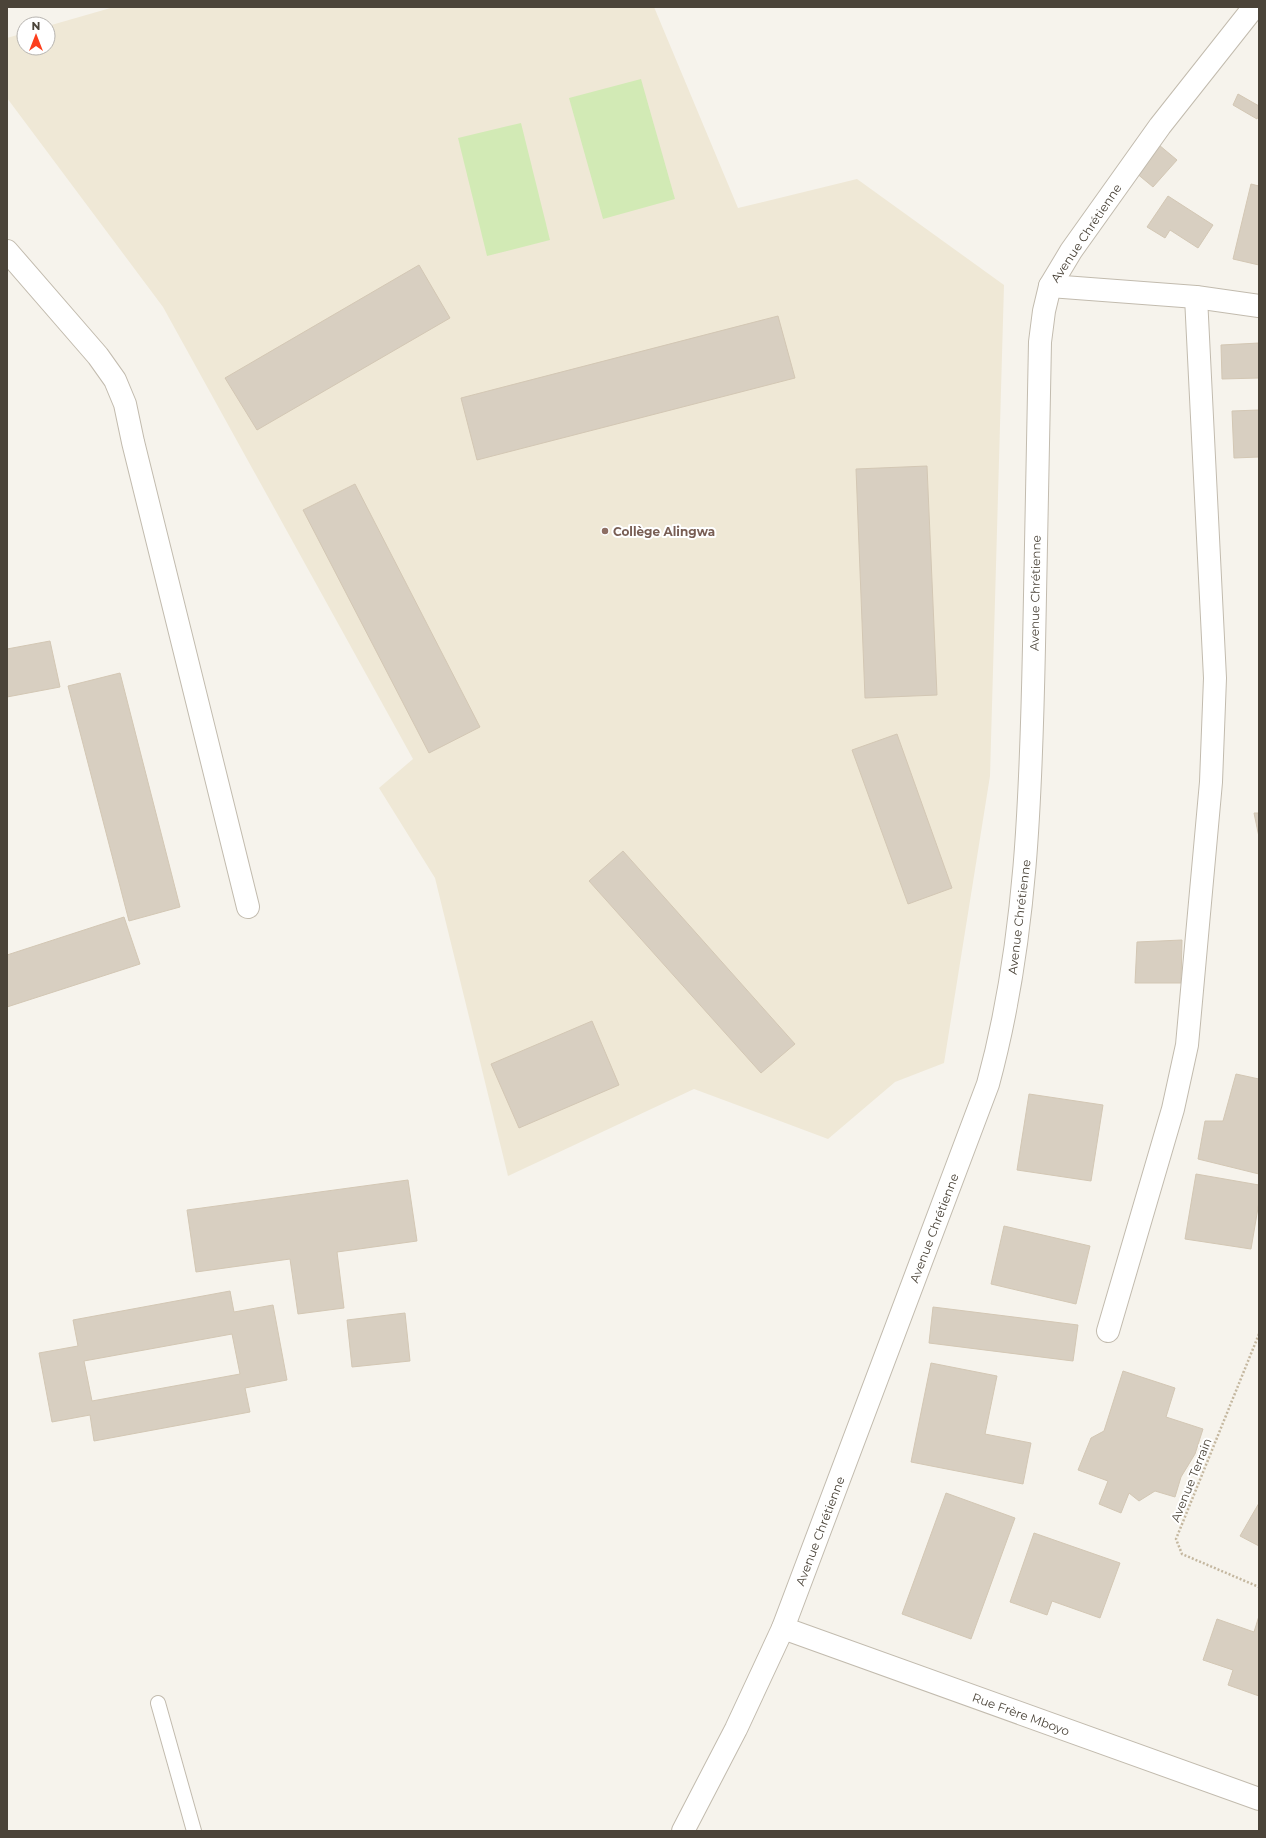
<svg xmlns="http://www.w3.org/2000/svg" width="1266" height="1838" viewBox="0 0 1266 1838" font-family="Montserrat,sans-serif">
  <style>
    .education { fill: #efe8d6 }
    .green { fill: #d2eab5 }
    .building { fill: #d8cfc1; stroke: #d3c7b4; fill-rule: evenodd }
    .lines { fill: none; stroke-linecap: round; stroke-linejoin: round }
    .lane-casing { stroke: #c2bbae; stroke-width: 16 }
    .street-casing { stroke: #c2bbae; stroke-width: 24 }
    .path { stroke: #c4b79f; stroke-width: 2.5; stroke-dasharray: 2 2; stroke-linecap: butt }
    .lane { stroke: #fff; stroke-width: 14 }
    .street { stroke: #fff; stroke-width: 22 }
    .education-dot { fill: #8d6e63; stroke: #fff; stroke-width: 1.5 }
    .labels { text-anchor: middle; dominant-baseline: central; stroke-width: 4; stroke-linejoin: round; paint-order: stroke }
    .street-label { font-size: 12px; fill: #4b4439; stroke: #fff }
    .education-label { font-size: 12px; font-weight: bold; fill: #785e54; stroke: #fff; text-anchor: start }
  </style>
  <rect width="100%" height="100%" fill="#f6f3ec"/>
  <polygon class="education" points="114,7 654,7 738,208 857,179 1004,285 990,776 944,1063 895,1082 828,1139 694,1089 508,1176 435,878 379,788 413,759 163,307 7,98 7,38 24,33 24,48 48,48 48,26"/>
  <g class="green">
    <polygon points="641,79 675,199 603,219 569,98"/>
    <polygon points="521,123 550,240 487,256 458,138"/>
  </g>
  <g class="building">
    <polygon points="1238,94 1259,106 1259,115 1257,119 1233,105"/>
    <polygon points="1159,145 1177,160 1153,187 1135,172"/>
    <polygon points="1251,184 1259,186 1259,265 1233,259"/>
    <polygon points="1168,196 1213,225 1198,248 1170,230 1165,238 1147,227"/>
    <polygon points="419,265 450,318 257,430 225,378"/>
    <polygon points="778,316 795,378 477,460 461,398"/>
    <polygon points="1259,343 1259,378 1222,379 1221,345"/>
    <polygon points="1259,410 1259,457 1234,458 1232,411"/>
    <polygon points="927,466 937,695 865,698 856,469"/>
    <polygon points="355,484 480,727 429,753 303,510"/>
    <polygon points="50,641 60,687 7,697 7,649"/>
    <polygon points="120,673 180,907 129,921 68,686"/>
    <polygon points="897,734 952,888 908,904 852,750"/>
    <polygon points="1254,813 1259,813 1259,837"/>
    <polygon points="623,851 795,1044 761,1073 589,881"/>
    <polygon points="124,917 140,964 7,1007 7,955"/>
    <polygon points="1182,940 1181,983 1135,983 1137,942"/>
    <polygon points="592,1021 619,1085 519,1128 491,1064"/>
    <polygon points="1236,1074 1259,1079 1259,1174 1198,1159 1205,1121 1223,1121"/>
    <polygon points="1029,1094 1103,1105 1091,1181 1017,1170"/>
    <polygon points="1196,1174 1259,1185 1259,1202 1251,1249 1185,1239"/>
    <polygon points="408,1180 417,1241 337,1252 344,1308 298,1314 290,1259 196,1272 187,1210"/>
    <polygon points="1004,1226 1090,1246 1076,1304 991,1284"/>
    <path d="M 230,1291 L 234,1312 L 273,1305 L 287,1380 L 245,1388 L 250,1412 L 94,1441 L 90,1415 L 52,1422 L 39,1353 L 78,1346 L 73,1320 ZM 232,1334 L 240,1374 L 92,1401 L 84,1361 Z"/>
    <polygon points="933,1307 1078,1325 1073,1361 929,1343"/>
    <polygon points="405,1313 410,1361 352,1367 347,1320"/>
    <polygon points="931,1363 997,1376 985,1434 1031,1443 1023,1484 911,1462"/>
    <polygon points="1123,1371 1175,1388 1166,1417 1203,1429 1195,1454 1181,1477 1175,1497 1155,1491 1139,1501 1129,1493 1121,1513 1099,1504 1108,1481 1078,1470 1091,1438 1104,1431"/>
    <polygon points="946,1493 1015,1518 971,1639 902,1614"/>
    <polygon points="1259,1503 1259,1546 1240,1536"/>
    <polygon points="1034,1533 1120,1563 1100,1618 1052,1601 1047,1615 1010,1602"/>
    <polygon points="1259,1616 1259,1696 1228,1685 1233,1670 1203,1660 1217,1619 1254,1632"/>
  </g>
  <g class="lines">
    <defs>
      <polyline id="lane" points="158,1703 194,1831"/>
      <g id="street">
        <polyline points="7,251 98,356 115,380 125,404 133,442 248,907"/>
        <polyline points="1050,286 1196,297 1259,306"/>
        <polyline points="1108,1331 1173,1109 1187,1045 1211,782 1215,678 1196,297"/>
        <polyline points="783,1628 1259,1799"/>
        <path d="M 683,1831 L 736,1729 L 783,1628 L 988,1084 C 1027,941 1031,793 1034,646 C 1036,544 1038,443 1040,342 L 1044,311 L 1050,286 L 1071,251 L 1160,126 L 1254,7"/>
      </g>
    </defs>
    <use href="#lane" class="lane-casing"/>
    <use href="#street" class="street-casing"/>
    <polyline class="path" points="1259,1334 1176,1539 1182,1554 1259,1587"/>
    <use href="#lane" class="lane"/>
    <use href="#street" class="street"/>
  </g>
  <circle class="education-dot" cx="605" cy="531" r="4"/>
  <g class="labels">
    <g class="street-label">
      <text transform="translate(1086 233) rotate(-56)">Avenue Chrétienne</text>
      <text transform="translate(1035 593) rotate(-89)">Avenue Chrétienne</text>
      <text transform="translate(1019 917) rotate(-83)">Avenue Chrétienne</text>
      <text transform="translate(934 1228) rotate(-69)">Avenue Chrétienne</text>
      <text transform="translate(1191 1480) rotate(-68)">Avenue Terrain</text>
      <text transform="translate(820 1531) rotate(-69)">Avenue Chrétienne</text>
      <text transform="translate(1021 1714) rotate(20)">Rue Frère Mboyo</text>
    </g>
    <g class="education-label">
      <text x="613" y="531">Collège Alingwa</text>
    </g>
  </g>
  <rect width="1266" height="1838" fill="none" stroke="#4b4439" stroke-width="16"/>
  <g transform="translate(36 36)"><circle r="19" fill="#ffffff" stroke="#b7b4b0"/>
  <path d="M0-3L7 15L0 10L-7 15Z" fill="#fc3f1d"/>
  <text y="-6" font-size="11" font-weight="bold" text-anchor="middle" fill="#4b4439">N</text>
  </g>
</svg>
